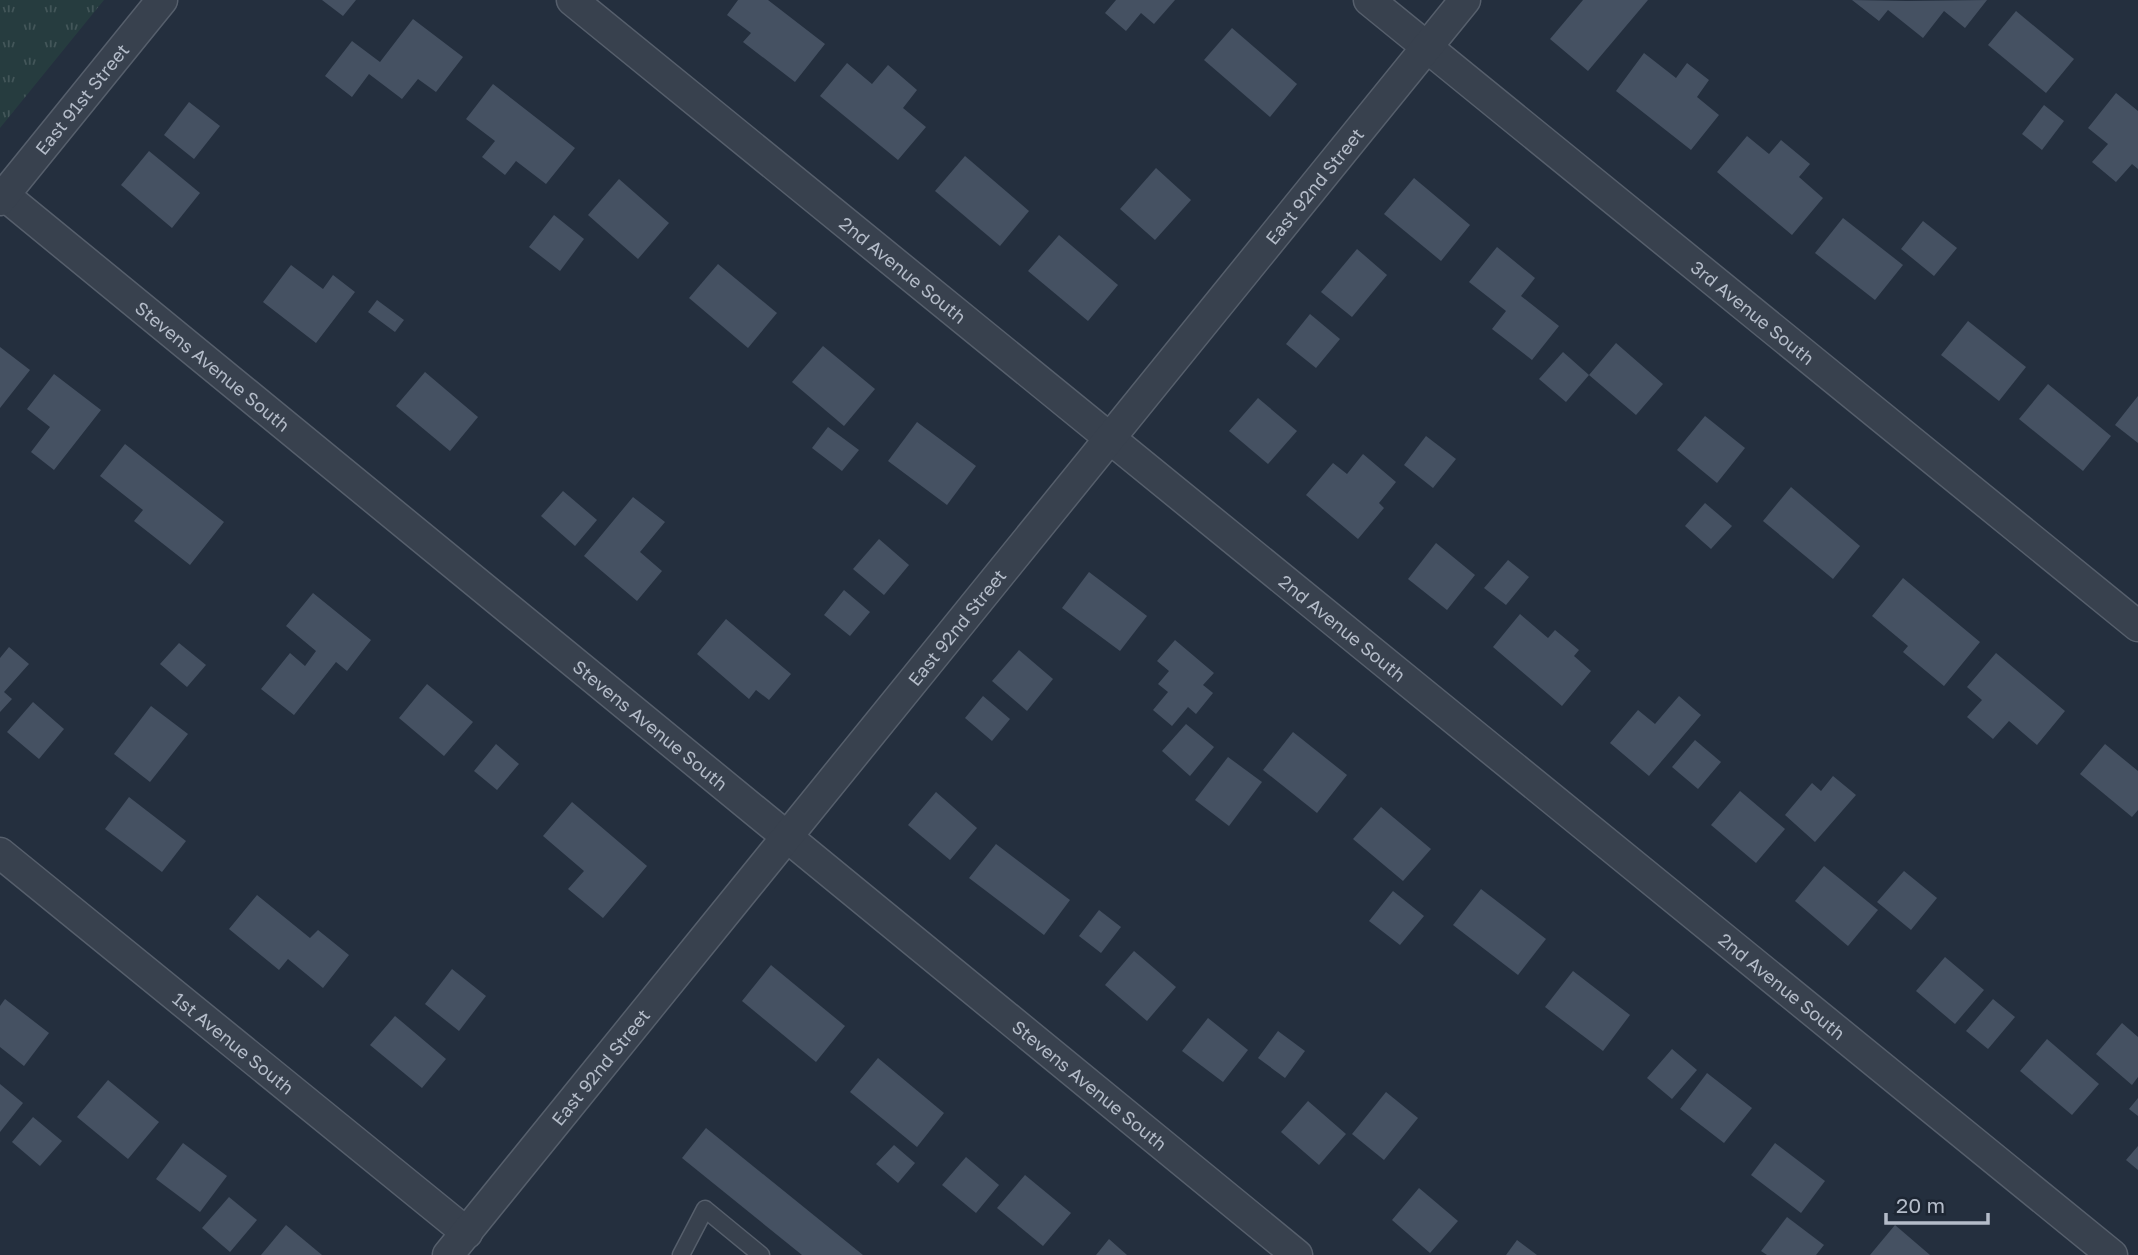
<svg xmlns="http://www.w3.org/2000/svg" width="2138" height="1255" viewBox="0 0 2138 1255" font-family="'Golos Text',sans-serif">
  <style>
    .park { fill: url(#park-tufts) }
    .building { fill: #455162 }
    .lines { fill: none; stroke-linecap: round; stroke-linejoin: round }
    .service-casing { stroke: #565f6c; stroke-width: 19 }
    .minor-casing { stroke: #565f6c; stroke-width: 33 }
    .service { stroke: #38414e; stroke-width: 16 }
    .minor { stroke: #38414e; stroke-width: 30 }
    .labels { text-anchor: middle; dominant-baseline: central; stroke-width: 5; stroke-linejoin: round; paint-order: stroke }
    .street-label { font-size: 18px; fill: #b4bcc9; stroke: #1d2633 }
  </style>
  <defs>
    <pattern id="park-tufts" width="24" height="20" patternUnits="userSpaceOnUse" patternTransform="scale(1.75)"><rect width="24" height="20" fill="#263c3f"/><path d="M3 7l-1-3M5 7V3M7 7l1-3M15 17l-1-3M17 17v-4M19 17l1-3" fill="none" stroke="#435659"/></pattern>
  </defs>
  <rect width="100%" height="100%" fill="#242f3e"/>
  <polygon class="park" points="0,0 104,0 0,128"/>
  <g class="building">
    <polygon points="322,0 356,0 343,16"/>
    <polygon points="738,0 768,0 825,44 795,82 743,42 751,33 727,15"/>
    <polygon points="1116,0 1175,0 1154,24 1141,13 1126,31 1105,13"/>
    <polygon points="1583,0 1648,0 1588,71 1550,39"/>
    <polygon points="1852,0 1907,1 1987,0 1965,28 1944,11 1923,38 1888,10 1879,21"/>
    <polygon points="2016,11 2074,59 2046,93 1988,45"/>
    <polygon points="413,19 463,57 436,92 418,79 402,99 369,74 352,97 325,76 352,41 380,62"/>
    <polygon points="1232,28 1297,84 1270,117 1204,60"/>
    <polygon points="1644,53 1676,78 1687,63 1709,80 1697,97 1719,115 1691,150 1616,91"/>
    <polygon points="847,63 872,84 888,65 917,90 903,108 926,127 898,160 820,96"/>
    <polygon points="493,84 575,148 546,184 516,161 505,175 482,157 495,141 466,119"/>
    <polygon points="2116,93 2138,111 2138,169 2132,164 2116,182 2092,162 2108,144 2088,128"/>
    <polygon points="189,102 220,126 194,159 164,135"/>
    <polygon points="2044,105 2064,121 2042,150 2022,134"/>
    <polygon points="1747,136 1769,154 1781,140 1810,164 1799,177 1823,198 1792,235 1717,172"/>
    <polygon points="149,151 200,193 172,228 121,185"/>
    <polygon points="965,156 1029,211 1000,246 935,191"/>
    <polygon points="1156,168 1191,200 1155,240 1120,209"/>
    <polygon points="1414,178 1470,225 1441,261 1384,214"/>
    <polygon points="619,179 669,223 638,259 588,215"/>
    <polygon points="554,215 584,239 560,271 529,247"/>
    <polygon points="1843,218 1903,265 1875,300 1815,253"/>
    <polygon points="1923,221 1957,248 1934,276 1901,249"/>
    <polygon points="1059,235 1118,285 1088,321 1028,271"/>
    <polygon points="1497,247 1535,278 1521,296 1559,326 1532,360 1492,329 1506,311 1469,282"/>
    <polygon points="1357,249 1387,275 1352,317 1321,292"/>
    <polygon points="718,264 777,313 748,348 689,298"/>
    <polygon points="291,265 323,289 333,275 355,292 316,343 263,302"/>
    <polygon points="377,300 404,320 395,332 368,312"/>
    <polygon points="1310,314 1340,339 1316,368 1286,344"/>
    <polygon points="1968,321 2026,367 1999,401 1941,355"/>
    <polygon points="1616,343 1663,384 1636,415 1589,375"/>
    <polygon points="823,346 875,389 844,426 792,382"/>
    <polygon points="0,347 30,370 0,408"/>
    <polygon points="1563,352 1589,375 1566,402 1539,379"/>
    <polygon points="425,372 478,417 450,451 396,406"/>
    <polygon points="54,374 101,410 54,470 31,452 50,427 27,409"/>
    <polygon points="2048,384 2111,436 2083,471 2019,419"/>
    <polygon points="2138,396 2138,443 2115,425"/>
    <polygon points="1258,398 1297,431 1268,464 1229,431"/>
    <polygon points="1705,416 1745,448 1717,483 1677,450"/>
    <polygon points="917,422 976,466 947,505 888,461"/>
    <polygon points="828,427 859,450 842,471 812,448"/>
    <polygon points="1426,436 1456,459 1433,488 1404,465"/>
    <polygon points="125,444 224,522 190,565 134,521 143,510 100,476"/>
    <polygon points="1363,454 1396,482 1379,503 1384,508 1358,539 1306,495 1333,463 1347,474"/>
    <polygon points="1791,487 1860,546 1833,579 1763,521"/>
    <polygon points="563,491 597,520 575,546 541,516"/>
    <polygon points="633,497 665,522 640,552 662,571 637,601 584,556"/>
    <polygon points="1705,503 1732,526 1711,549 1685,526"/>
    <polygon points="879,539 909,565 884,595 853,569"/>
    <polygon points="1436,543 1475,575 1447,610 1408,579"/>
    <polygon points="1508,560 1529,577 1506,605 1484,588"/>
    <polygon points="1089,572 1147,616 1120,651 1062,608"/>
    <polygon points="1903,578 1980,642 1944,686 1903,652 1908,646 1872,616"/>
    <polygon points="844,590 870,612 850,636 824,615"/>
    <polygon points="313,593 371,640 347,671 336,662 294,715 261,689 290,653 305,666 316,651 286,626"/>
    <polygon points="1520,614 1548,638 1555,630 1579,650 1574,656 1591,671 1562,706 1493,647"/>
    <polygon points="726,619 791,674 769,700 756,690 749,699 697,654"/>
    <polygon points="1175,640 1214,673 1203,685 1213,693 1196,714 1188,707 1172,726 1153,710 1168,692 1158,684 1169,671 1157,661"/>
    <polygon points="179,643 206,665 187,687 160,664"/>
    <polygon points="9,647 29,664 4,692 12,699 0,712 0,658"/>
    <polygon points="1019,650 1053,679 1027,711 992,681"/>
    <polygon points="1996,653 2065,711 2037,745 2009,721 1993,739 1967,717 1982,700 1967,687"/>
    <polygon points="427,684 473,722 444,756 399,718"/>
    <polygon points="983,696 1010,719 992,741 965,718"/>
    <polygon points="1679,696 1701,715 1649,776 1610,743 1638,710 1655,724"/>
    <polygon points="33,702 64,729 39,759 7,732"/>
    <polygon points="151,706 188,734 150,782 114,754"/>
    <polygon points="1186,724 1214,747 1190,776 1162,751"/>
    <polygon points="1293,732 1347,775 1317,813 1263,770"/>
    <polygon points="1695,740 1721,762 1698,789 1672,767"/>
    <polygon points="496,744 519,764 497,790 474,771"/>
    <polygon points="2105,744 2138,771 2138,810 2132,817 2080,774"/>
    <polygon points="1228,757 1262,782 1229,826 1195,800"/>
    <polygon points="1833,776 1856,795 1815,842 1785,815 1812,783 1821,791"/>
    <polygon points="1740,791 1785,829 1756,863 1711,825"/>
    <polygon points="936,792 977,828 950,860 908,825"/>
    <polygon points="129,797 186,841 162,872 105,829"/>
    <polygon points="572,802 647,866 603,918 568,889 584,871 543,836"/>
    <polygon points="1381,807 1431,849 1403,881 1353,839"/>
    <polygon points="996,844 1070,900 1044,935 969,878"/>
    <polygon points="1824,866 1878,910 1848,946 1795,901"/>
    <polygon points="1904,871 1937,898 1911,930 1877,902"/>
    <polygon points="1481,889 1546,939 1518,975 1453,925"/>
    <polygon points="1393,891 1424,916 1400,945 1369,921"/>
    <polygon points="257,895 310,938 318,930 349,955 323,988 288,959 279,970 229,929"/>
    <polygon points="1099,910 1121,927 1101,953 1079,936"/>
    <polygon points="1134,951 1176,987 1147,1021 1105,985"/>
    <polygon points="1945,957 1984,990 1955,1024 1916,991"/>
    <polygon points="771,965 845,1026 816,1062 742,1001"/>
    <polygon points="452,969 486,996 459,1031 425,1004"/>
    <polygon points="1573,971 1630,1015 1603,1051 1545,1007"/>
    <polygon points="5,999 49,1033 24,1066 0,1047 0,1006"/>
    <polygon points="1993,999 2015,1017 1988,1049 1966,1031"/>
    <polygon points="395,1016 446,1059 422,1088 370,1045"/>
    <polygon points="1208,1018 1248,1050 1223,1082 1182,1051"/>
    <polygon points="2122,1023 2138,1037 2138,1077 2132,1085 2096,1054"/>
    <polygon points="1278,1031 1305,1051 1285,1078 1258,1058"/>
    <polygon points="2047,1039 2099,1084 2072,1115 2020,1071"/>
    <polygon points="1672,1049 1697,1070 1672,1099 1647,1078"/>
    <polygon points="878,1058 944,1113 917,1147 850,1092"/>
    <polygon points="1707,1073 1752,1108 1724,1143 1680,1109"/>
    <polygon points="108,1080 159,1122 128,1159 77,1117"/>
    <polygon points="0,1084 23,1103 0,1132"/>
    <polygon points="1386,1092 1418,1118 1384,1160 1352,1134"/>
    <polygon points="2138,1098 2138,1116 2129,1109"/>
    <polygon points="1308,1101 1346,1134 1319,1165 1281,1132"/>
    <polygon points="33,1117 62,1141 40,1166 12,1142"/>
    <polygon points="706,1128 863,1255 802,1255 682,1158"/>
    <polygon points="183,1143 227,1176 200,1212 156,1179"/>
    <polygon points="1775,1143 1825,1181 1801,1213 1751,1175"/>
    <polygon points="894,1145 915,1163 898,1183 876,1164"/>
    <polygon points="2138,1146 2138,1170 2126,1160"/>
    <polygon points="966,1157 999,1185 976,1213 942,1185"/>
    <polygon points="1025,1175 1071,1213 1043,1246 997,1208"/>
    <polygon points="1419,1188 1458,1221 1430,1253 1392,1220"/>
    <polygon points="229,1197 257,1220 230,1252 202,1228"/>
    <polygon points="1787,1217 1824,1245 1816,1255 1767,1255 1761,1251"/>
    <polygon points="286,1225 322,1255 261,1255"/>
    <polygon points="1895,1225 1930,1255 1870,1255"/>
    <polygon points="1109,1239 1127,1255 1096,1255"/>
    <polygon points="1517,1240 1537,1255 1506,1255"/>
  </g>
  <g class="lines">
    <defs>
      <polyline id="service" points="681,1255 705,1209 761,1255"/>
      <g id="minor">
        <path id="s1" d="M 572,0 L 2112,1255"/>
        <path id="s2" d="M 1369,0 L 2138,626"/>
        <path id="s3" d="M 4,195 L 1297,1255"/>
        <path id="s4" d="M 0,200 L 162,0"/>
        <path id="s5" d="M 0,853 L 467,1233"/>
        <path id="s6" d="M 448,1255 L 1465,0"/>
      </g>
    </defs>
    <use href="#service" class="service-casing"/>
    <use href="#minor" class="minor-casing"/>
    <use href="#service" class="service"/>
    <use href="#minor" class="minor"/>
  </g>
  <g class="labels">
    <g class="street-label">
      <text stroke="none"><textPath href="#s4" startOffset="130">East 91st Street</textPath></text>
      <text stroke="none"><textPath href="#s6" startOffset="1376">East 92nd Street</textPath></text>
      <text stroke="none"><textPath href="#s1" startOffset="427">2nd Avenue South</textPath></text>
      <text stroke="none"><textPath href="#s2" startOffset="495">3rd Avenue South</textPath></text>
      <text stroke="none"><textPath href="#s3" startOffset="270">Stevens Avenue South</textPath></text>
      <text stroke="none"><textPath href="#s6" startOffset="808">East 92nd Street</textPath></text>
      <text stroke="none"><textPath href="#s1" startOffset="994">2nd Avenue South</textPath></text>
      <text stroke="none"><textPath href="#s3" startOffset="836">Stevens Avenue South</textPath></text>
      <text stroke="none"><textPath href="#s1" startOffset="1561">2nd Avenue South</textPath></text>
      <text stroke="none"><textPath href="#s5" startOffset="301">1st Avenue South</textPath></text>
      <text stroke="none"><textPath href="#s6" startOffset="242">East 92nd Street</textPath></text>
      <text stroke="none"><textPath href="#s3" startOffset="1404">Stevens Avenue South</textPath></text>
    </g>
  </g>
  <path d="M1886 1213v10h102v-10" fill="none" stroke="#b4bcc9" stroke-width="3.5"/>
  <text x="1896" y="1213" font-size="21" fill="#b4bcc9" stroke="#1d2633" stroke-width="5" paint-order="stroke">20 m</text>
</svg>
